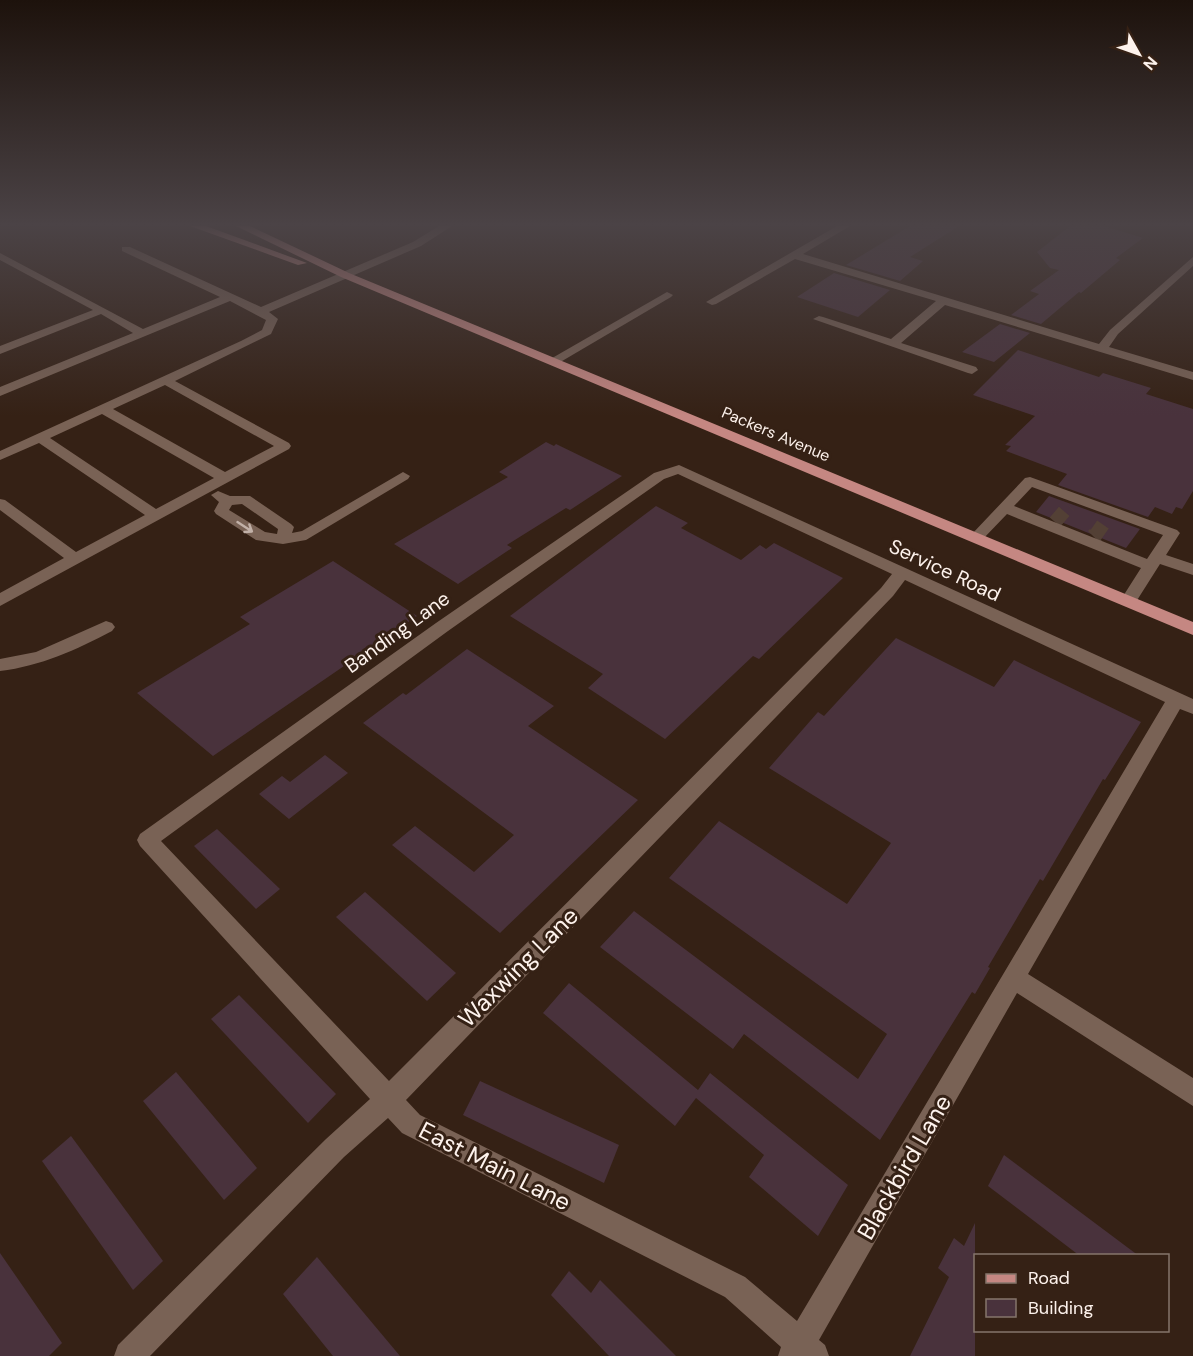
<svg xmlns="http://www.w3.org/2000/svg" width="1193" height="1356" viewBox="0 0 1193 1356" font-family="'DM Sans',sans-serif">
  <style>
    .building { fill: #49323c }
    .lines { fill: none; stroke-linecap: round; stroke-linejoin: round }
    .minor-tunnel-far1 { stroke: #534035; stroke-width: 14; stroke-dasharray: 14 7; stroke-linecap: butt }
    .minor-tunnel { stroke: #534035; stroke-width: 17; stroke-dasharray: 17 9; stroke-linecap: butt }
    .minor { fill: #796255; fill-rule: evenodd }
    .major { fill: #c58782; fill-rule: evenodd }
    .oneway { stroke: #c2b1a8 }
    .labels { text-anchor: middle; dominant-baseline: central; stroke-width: 6; stroke-linejoin: round; paint-order: stroke }
    .far-street-label { font-size: 16px; fill: #fdf2ec; stroke: #352115 }
    .street-label { font-size: 20px; fill: #fdf2ec; stroke: #352115 }
    .near-street-label { font-size: 24px; fill: #fdf2ec; stroke: #352115 }
  </style>
  <rect width="100%" height="100%" fill="#352115"/>
  <g class="building">
    <polygon points="910,226 959,226 910,257 923,261 900,281 846,265"/>
    <polygon points="1070,226 1104,226 1143,238 1116,258 1120,260 1081,293 1079,292 1041,324 1011,315 1039,294 1030,291 1059,270 1050,268 1037,252"/>
    <polygon points="834,273 890,290 858,317 797,297"/>
    <polygon points="1000,324 1030,333 994,362 962,352"/>
    <polygon points="1018,350 1099,377 1103,373 1151,388 1146,394 1193,409 1193,491 1182,509 1176,507 1172,514 1155,507 1148,517 1058,485 1067,474 1006,451 1011,446 1005,445 1035,416 973,395"/>
    <polygon points="546,442 554,446 556,444 622,476 570,510 566,508 507,545 512,548 458,584 394,544 508,477 499,472"/>
    <polygon points="1049,496 1140,529 1126,548 1036,512"/>
    <polygon points="656,506 688,523 681,528 741,560 760,545 766,549 774,543 843,578 759,659 753,656 665,739 588,688 603,674 510,616"/>
    <polygon points="333,561 417,616 213,756 137,693 250,624 240,617"/>
    <polygon points="896,638 994,687 1014,660 1141,722 1105,780 1103,779 1043,881 1040,879 988,967 990,968 975,994 972,992 880,1140 744,1034 733,1049 600,947 634,911 858,1079 887,1034 669,878 719,821 847,904 891,843 769,768 818,712 824,716"/>
    <polygon points="467,649 554,706 528,726 638,800 500,933 392,845 415,826 474,872 514,835 363,723 403,693 406,695"/>
    <polygon points="325,755 348,773 289,819 259,794 282,776 290,782"/>
    <polygon points="217,829 280,889 256,909 194,846"/>
    <polygon points="365,892 456,973 427,1001 336,917"/>
    <polygon points="569,983 698,1090 710,1073 848,1185 818,1236 749,1177 764,1155 696,1098 675,1126 543,1013"/>
    <polygon points="239,995 336,1094 308,1123 211,1019"/>
    <polygon points="176,1072 257,1168 224,1200 143,1101"/>
    <polygon points="480,1081 619,1145 604,1183 463,1115"/>
    <polygon points="71,1136 163,1261 133,1290 42,1161"/>
    <polygon points="1004,1155 1139,1256 1080,1256 988,1186"/>
    <polygon points="975,1223 975,1356 910,1356 949,1277 938,1268 954,1238 964,1246"/>
    <polygon points="0,1253 62,1343 49,1356 0,1356"/>
    <polygon points="317,1257 400,1356 333,1356 283,1294"/>
    <polygon points="569,1271 591,1293 600,1280 676,1356 609,1356 551,1295"/>
  </g>
  <g class="lines">
    <g class="minor-tunnel-far1">
      <polyline points="1055,522 1069,506"/>
      <polyline points="1095,536 1106,520"/>
    </g>
    <polyline class="minor-tunnel" points="1094,537 1096,535"/>
    <g class="minor">
      <path d="M 439,226 L 452,226 L 421,246 L 269,312 L 278,319 L 271,334 L 175,381 L 289,443 L 291,446 L 289,449 L 0,606 L 0,593 L 64,558 L 0,510 L 0,499 L 5,500 L 76,552 L 145,515 L 39,443 L 0,460 L 0,451 L 241,341 L 262,330 L 266,320 L 230,301 L 0,396 L 0,387 L 133,333 L 101,314 L 0,354 L 0,346 L 93,310 L 0,260 L 0,253 L 143,329 L 220,297 L 122,251 L 122,247 L 130,247 L 261,307 L 413,242 ZM 165,385 L 274,446 L 225,472 L 113,409 ZM 102,414 L 214,478 L 156,509 L 50,438 Z"/>
      <polygon points="837,226 850,226 803,254 1099,344 1110,330 1193,257 1193,266 1118,334 1109,347 1193,372 1193,380 945,305 901,343 976,367 978,370 972,374 968,373 813,319 819,316 823,317 891,339 936,301 795,259 716,304 712,305 706,302"/>
      <polygon points="667,292 673,295 671,297 557,364 549,364 547,361"/>
      <path d="M 679,465 L 1193,699 L 1193,714 L 1180,709 L 1028,974 L 1193,1078 L 1193,1106 L 1017,993 L 819,1340 L 825,1345 L 829,1356 L 778,1356 L 781,1347 L 725,1297 L 402,1133 L 388,1118 L 344,1157 L 150,1356 L 114,1356 L 118,1345 L 326,1139 L 370,1099 L 140,846 L 137,840 L 140,834 L 436,623 L 654,473 ZM 678,474 L 892,574 L 881,588 L 389,1081 L 161,841 L 448,631 L 664,479 ZM 905,580 L 1165,702 L 797,1321 L 745,1277 L 420,1115 L 406,1100 L 893,596 Z"/>
      <path d="M 403,472 L 410,476 L 408,479 L 306,540 L 283,544 L 256,540 L 216,514 L 214,511 L 219,502 L 211,495 L 218,491 L 230,496 L 250,496 L 291,524 L 294,527 L 292,533 L 302,531 ZM 242,504 L 278,529 L 277,534 L 265,532 L 229,510 L 232,505 Z"/>
      <path d="M 1030,477 L 1177,530 L 1180,533 L 1166,555 L 1193,564 L 1193,575 L 1160,564 L 1134,605 L 1122,605 L 1120,601 L 1141,568 L 1007,514 L 982,540 L 972,540 L 969,537 L 972,534 L 1025,478 ZM 1032,487 L 1163,535 L 1147,559 L 1014,506 Z"/>
      <path d="M 106,621 L 112,623 L 115,627 L 112,631 C 76,650 41,666 0,671 L 0,659 L 36,652 Z"/>
    </g>
    <g class="major">
      <polygon points="190,226 206,226 307,263 298,265"/>
      <polygon points="236,226 250,226 349,273 1193,622 1193,635 341,277"/>
    </g>
  </g>
  <defs><path id="oneway-shaft" d="M-6 0H5M1.5-3L5.5 0L1.5 3" fill="none" stroke-width="1.6" stroke-linecap="round" stroke-linejoin="round" transform="scale(1.5)"/></defs>
  <use class="oneway" href="#oneway-shaft" transform="translate(245 527) rotate(33)"/>
  <linearGradient id="sky" x2="0" y2="1"><stop stop-color="#1d120c"/><stop offset="0.54" stop-color="#4b4346"/><stop offset="1" stop-color="#4b4346" stop-opacity="0"/></linearGradient>
  <rect width="1193" height="416" fill="url(#sky)"/>
  <g class="labels">
    <g class="far-street-label">
      <text transform="translate(776 434) rotate(23)">Packers Avenue</text>
    </g>
    <g class="street-label">
      <text transform="translate(945 570) rotate(25)">Service Road</text>
      <text transform="translate(397 632) rotate(-36)">Banding Lane</text>
    </g>
    <g class="near-street-label">
      <text transform="translate(518 967) rotate(-45)">Waxwing Lane</text>
      <text transform="translate(495 1166) rotate(27)">East Main Lane</text>
      <text transform="translate(904 1167) rotate(-60)">Blackbird Lane</text>
    </g>
  </g>
  <rect x="974" y="1254" width="195" height="78" fill="#352115" stroke="#85756b" stroke-width="1.5"/>
  <rect x="986" y="1274" width="30" height="9" fill="#c58782" stroke="#85756b" stroke-width="1.5"/>
  <text x="1028" y="1284" font-size="18" fill="#fdf2ec">Road</text>
  <rect x="986" y="1299" width="30" height="18" fill="#49323c" stroke="#85756b" stroke-width="1.5"/>
  <text x="1028" y="1314" font-size="18" fill="#fdf2ec">Building</text>
  <g transform="translate(1139 54) rotate(130)" stroke="#352115" stroke-width="4.5" paint-order="stroke">
  <path d="M0-4.5L10 22L0 15L-10 22Z" fill="#fdf2ec"/>
  <text y="-9" font-size="16" font-weight="bold" text-anchor="middle" fill="#fdf2ec">N</text>
  </g>
</svg>
